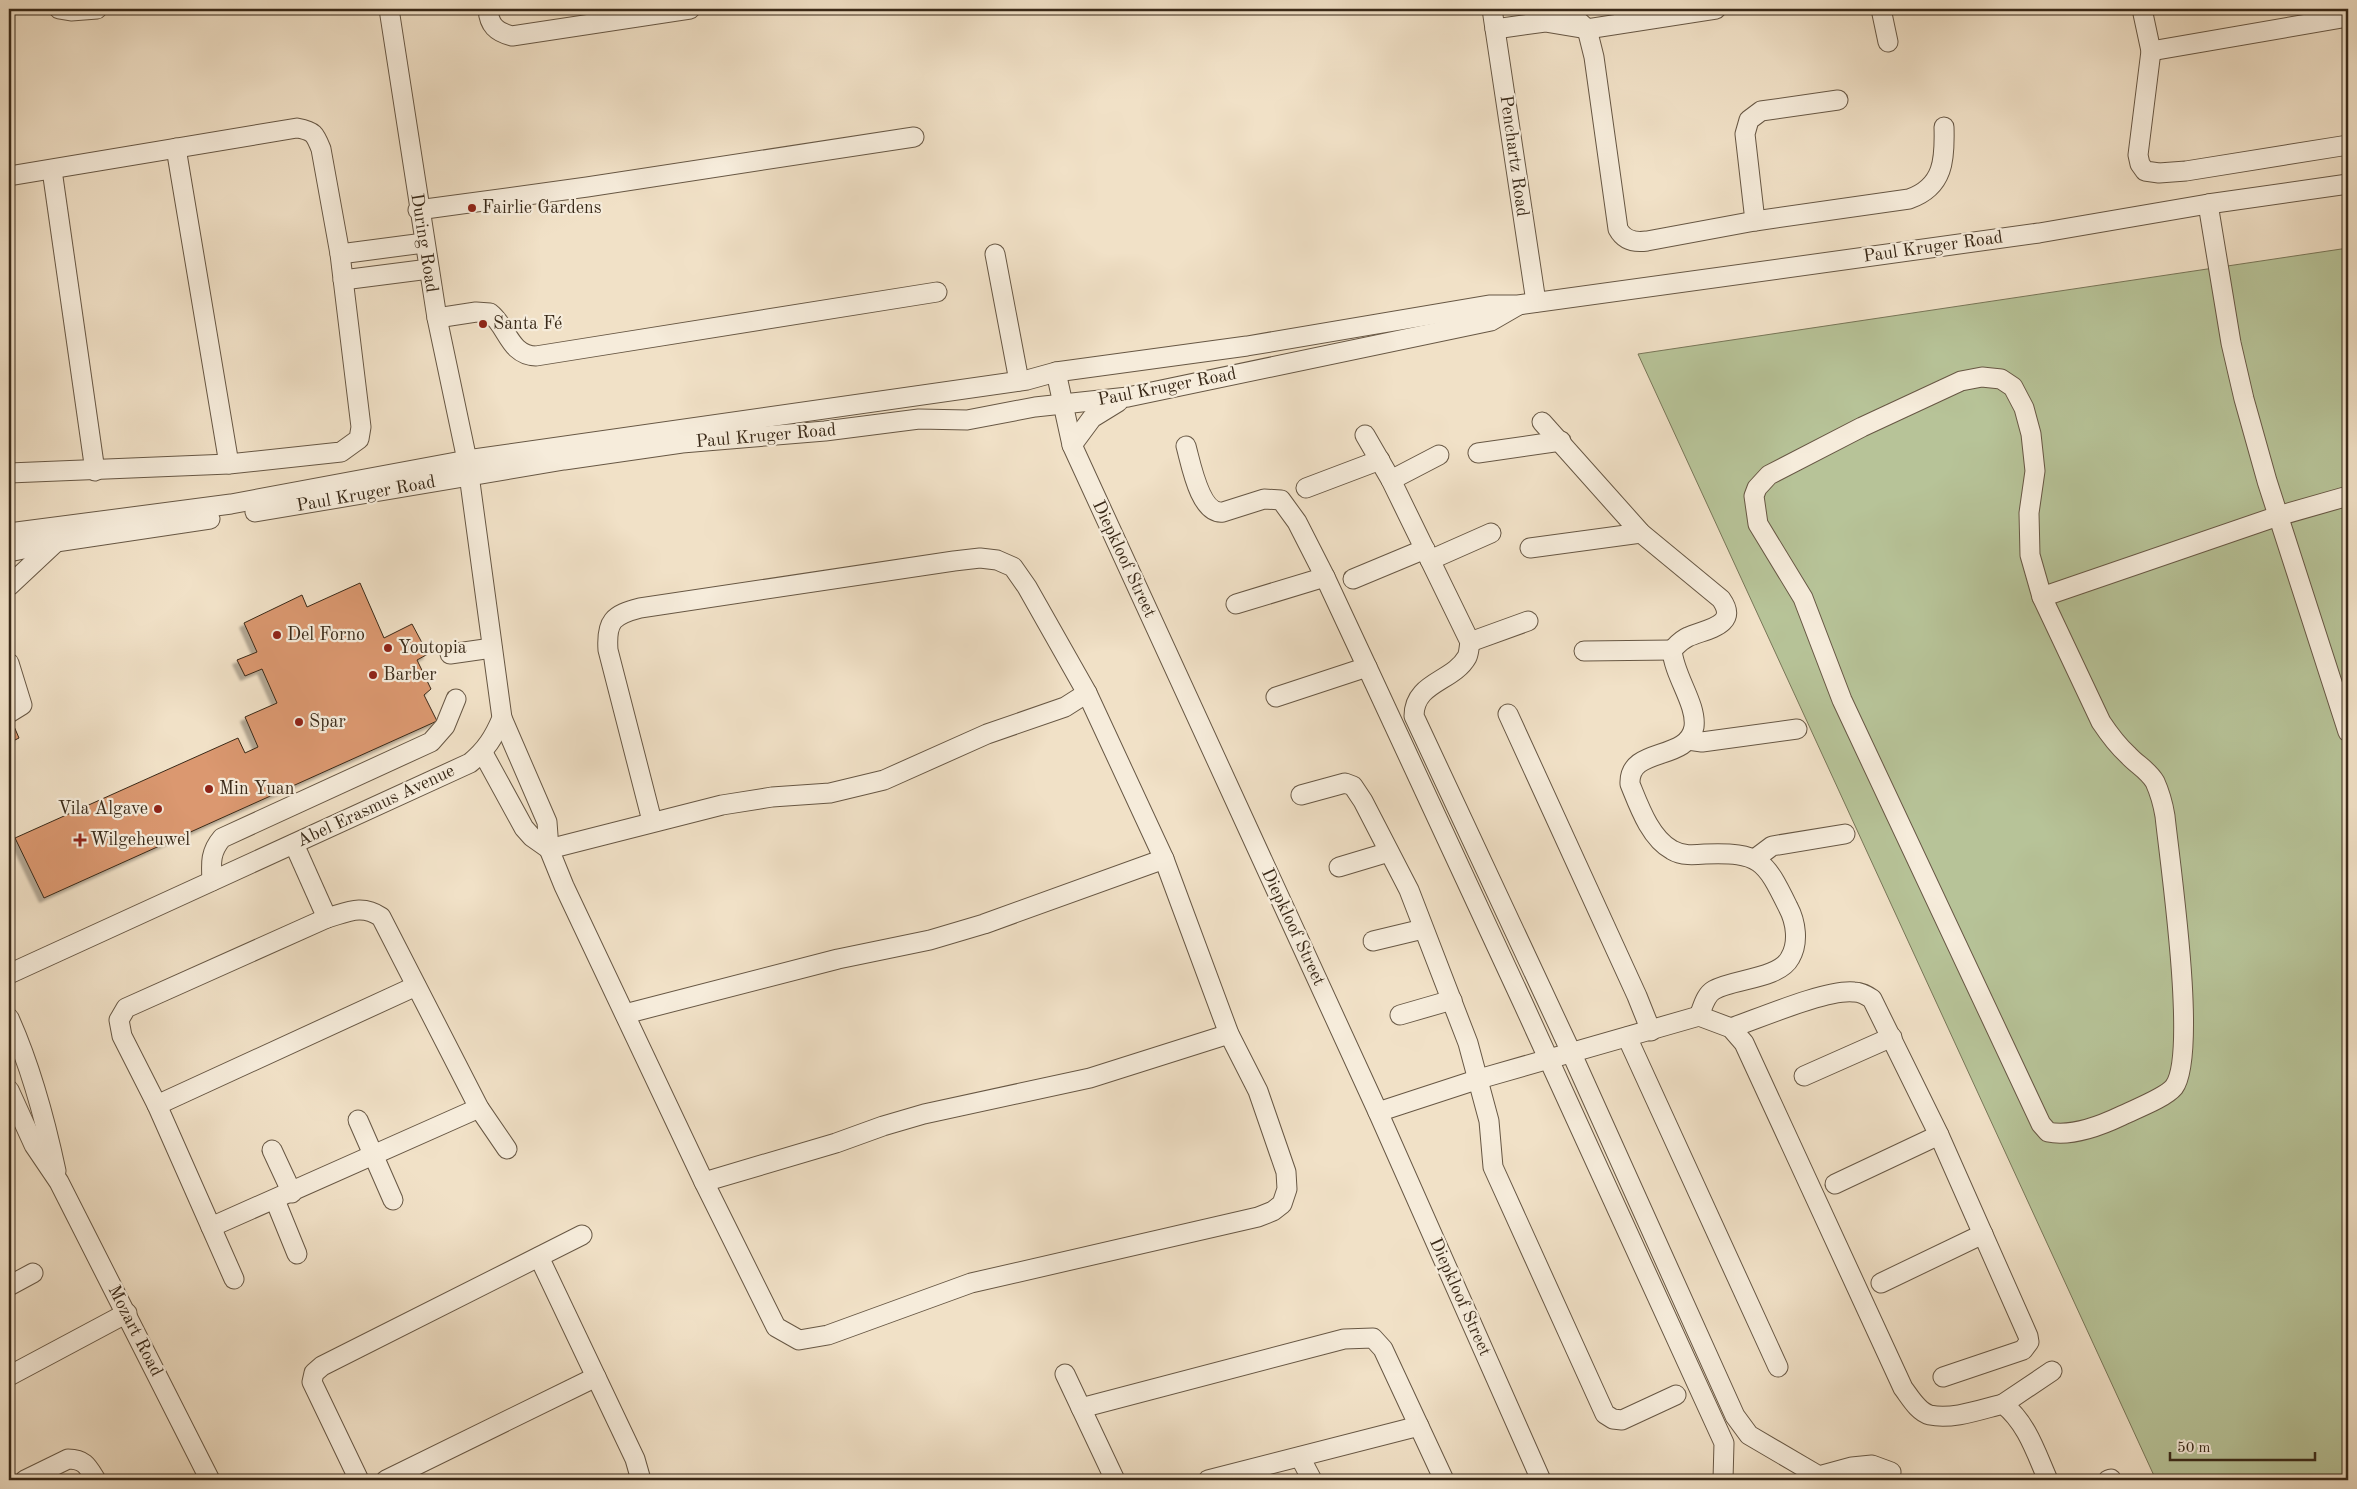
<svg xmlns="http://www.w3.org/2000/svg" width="2357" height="1489" viewBox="0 0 2357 1489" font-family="'Old Standard TT',serif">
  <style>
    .green { fill: #b7c398; stroke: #787658 }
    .building { fill: #db986f; stroke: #392918; filter: url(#shadow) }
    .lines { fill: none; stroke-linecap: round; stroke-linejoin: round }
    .minor-casing { stroke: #675744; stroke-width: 21 }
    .minor { stroke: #f6ecdb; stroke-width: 19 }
    .poi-dot { fill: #8f2418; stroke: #f6ecdb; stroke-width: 2 }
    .labels { text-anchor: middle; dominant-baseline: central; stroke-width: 4.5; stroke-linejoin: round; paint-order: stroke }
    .street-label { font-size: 18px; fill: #392918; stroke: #f6ecdb }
    .poi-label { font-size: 18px; fill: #392918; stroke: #f6ecdb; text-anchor: start }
  </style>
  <defs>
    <filter id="shadow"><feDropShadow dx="-4.5" dy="4.5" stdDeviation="1" flood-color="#0004"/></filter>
  </defs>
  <rect width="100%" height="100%" fill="#f1e1c7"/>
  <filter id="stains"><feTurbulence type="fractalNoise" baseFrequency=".004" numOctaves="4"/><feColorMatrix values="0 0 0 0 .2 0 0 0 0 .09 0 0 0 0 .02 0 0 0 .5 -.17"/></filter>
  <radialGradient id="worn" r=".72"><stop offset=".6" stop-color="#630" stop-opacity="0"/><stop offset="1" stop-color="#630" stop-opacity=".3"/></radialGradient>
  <polygon class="green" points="2348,248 2348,1480 2156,1480 1638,354"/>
  <g class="building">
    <polygon points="360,583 384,638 412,624 428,654 417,660 431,689 424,695 437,721 44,898 15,838 238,738 245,753 258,747 245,717 277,703 262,669 245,676 237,660 257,652 244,623 302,595 307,607"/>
    <polygon points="13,724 19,738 9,743 9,726"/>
  </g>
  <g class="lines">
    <defs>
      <g id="minor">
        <polyline points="59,9 71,11 97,9"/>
        <path d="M 488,9 C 489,25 496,32 512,36 L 690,9"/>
        <polyline points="1492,9 1536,302"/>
        <path d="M 1565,9 L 1587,29 L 1594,57 L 1618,229 C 1624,240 1634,243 1647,241 L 1755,221 L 1909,199 C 1944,187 1945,159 1944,127"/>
        <polyline points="1881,9 1888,42"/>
        <polyline points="2142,9 2151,51 2138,155 2140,164 2145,171 2159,173 2186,171 2348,145"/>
        <polyline points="1495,29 1545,22 1587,29 1716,9"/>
        <polyline points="2151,51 2348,17"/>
        <polyline points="176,148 229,464"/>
        <polyline points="52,170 95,471"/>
        <path d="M 9,176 L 297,128 C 314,131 315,134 321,149 L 340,254 L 361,427 L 359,439 L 341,452 L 229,464 L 9,473"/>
        <polyline points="2208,204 2231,343 2244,399 2267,481 2348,732"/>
        <polyline points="418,210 587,187 914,137"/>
        <polyline points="1755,221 1745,134 1749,120 1761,111 1838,100"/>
        <polyline points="340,254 424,243"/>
        <polyline points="995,254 1019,381"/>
        <polyline points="343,280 429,269"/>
        <path d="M 437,318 L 476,312 L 490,313 C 508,327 509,355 536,356 L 937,292"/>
        <polyline points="1056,372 1072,445 1378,1112 1541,1480"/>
        <path d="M 1982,377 L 2001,379 L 2013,387 L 2024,408 L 2031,434 L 2035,471 L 2029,513 L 2030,555 L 2042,597 L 2101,722 C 2109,734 2117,745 2128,755 C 2137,765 2148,770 2155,782 C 2160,793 2163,804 2165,816 C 2170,864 2198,1054 2174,1087 C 2165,1098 2135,1109 2121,1116 C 2100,1126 2072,1137 2048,1132 L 2041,1124 L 1842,700 L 1803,598 L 1758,524 L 1754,496 L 1757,488 L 1769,475 L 1862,427 L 1961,381 Z"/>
        <path d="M 1542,422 L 1641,533 L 1721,599 C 1740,626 1705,629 1688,637 C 1681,640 1677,645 1672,650 C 1674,676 1697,704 1694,727 C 1688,762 1628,746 1630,784 C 1639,806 1650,838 1672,850 C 1682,856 1694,855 1705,854 C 1760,852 1765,860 1788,907 C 1796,922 1799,943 1790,958 C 1779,979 1733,979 1714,990 C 1705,995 1703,1007 1699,1016"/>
        <path d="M 1365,435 L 1391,480 L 1470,642 C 1469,647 1469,653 1467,657 C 1453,682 1414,682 1414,716 L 1571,1052 L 1735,1416 L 1749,1435 L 1819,1476 L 1852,1467 L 1872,1465 L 1891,1472"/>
        <polyline points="1072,445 1092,418 1118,402"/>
        <path d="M 1186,446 C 1191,464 1200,515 1223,512 L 1264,499 L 1281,500 L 1297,522 L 1325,577"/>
        <polyline points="1478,453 1561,441"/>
        <polyline points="1391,480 1439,455"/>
        <polyline points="1306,488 1380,460"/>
        <polyline points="255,512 564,460 682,443 825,431 919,419 967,420 1035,407 1128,397 1491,321 1517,306"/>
        <polyline points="9,533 231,504 467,460 1027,380 1056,372 1247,346 1489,305 1518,305 2039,233 2208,204 2348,184"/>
        <polyline points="1530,548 1641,533"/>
        <polyline points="9,552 56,542 210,519"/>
        <polyline points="1430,560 1491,533"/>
        <polyline points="1353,579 1425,549"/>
        <polyline points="9,586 56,542"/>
        <polyline points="2042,597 2278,516 2348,496"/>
        <polyline points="1236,604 1325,577 1367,667"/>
        <polyline points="1470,642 1528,621"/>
        <polyline points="1584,651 1672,650"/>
        <polyline points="450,654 492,648"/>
        <polyline points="9,663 22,705 9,713"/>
        <polyline points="1276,697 1367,667 1522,1001 1724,1443 1723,1480"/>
        <polyline points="1508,714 1637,996 1651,1031"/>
        <path d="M 502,718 L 547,822 L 549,849 L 564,886 L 704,1182 L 776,1327 L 799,1340 L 828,1335 L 971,1283 L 1258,1217 L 1273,1211 L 1282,1204 L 1287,1189 L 1286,1172 L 1258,1091 L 1229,1034 L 1164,859 L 1087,693 L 1027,587 L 1013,567 L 997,560 L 980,558 L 954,561 L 640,608 C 613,615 606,621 608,650 L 652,821"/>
        <polyline points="1688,740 1702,742 1797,729"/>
        <polyline points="483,753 524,828 532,837 549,849 722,805 772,797 830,793 884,780 987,734 1065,707 1087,693"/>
        <polyline points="1301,795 1345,783 1353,786 1363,801 1409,890 1468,1043 1489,1121 1493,1167 1605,1414 1613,1419 1622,1420 1676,1395"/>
        <polyline points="294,844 327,918"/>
        <polyline points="1756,858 1772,846 1845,834"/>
        <polyline points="1339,867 1389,852"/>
        <path d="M 212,881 C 211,863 210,852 222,838 L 431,742 L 445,726 L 456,699"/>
        <polyline points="1373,941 1423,929"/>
        <path d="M 9,974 L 470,763 C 486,750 494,737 502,718 L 467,460 L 437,318 L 389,9"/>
        <polyline points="625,1014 838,959 930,940 984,924 1164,859"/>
        <polyline points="1400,1015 1452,1000"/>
        <path d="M 9,1018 C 31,1067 45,1119 56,1171"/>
        <path d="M 1731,1028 C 1760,1018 1827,989 1854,992 C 1861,992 1866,995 1872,999 L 1939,1135 L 2028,1336 L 2029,1342 L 2023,1350 L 1943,1377"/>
        <polyline points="1627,1037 1778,1367"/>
        <polyline points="1804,1076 1892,1037"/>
        <polyline points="9,1090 34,1145 59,1182 210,1480"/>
        <polyline points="157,1105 416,986"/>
        <path d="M 1378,1112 L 1479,1079 L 1699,1016 L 1731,1028 L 1744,1043 L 1903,1388 C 1910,1397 1918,1412 1930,1415 C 1953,1420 1982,1409 2003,1404 C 2027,1423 2036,1453 2048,1480"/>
        <polyline points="358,1120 393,1200"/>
        <polyline points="272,1150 292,1193"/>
        <polyline points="704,1182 836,1143 883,1126 924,1114 1090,1078 1229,1034"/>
        <polyline points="1835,1184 1939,1135"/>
        <polyline points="275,1200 297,1254"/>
        <polyline points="211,1227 479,1108"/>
        <polyline points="539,1257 635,1459 641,1480"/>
        <path d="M 234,1279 L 157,1105 L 122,1036 L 119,1020 L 126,1008 L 327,918 C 348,912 362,904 381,917 L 479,1108 L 507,1149"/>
        <polyline points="1881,1283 1983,1234"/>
        <polyline points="9,1286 33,1273"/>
        <polyline points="1065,1374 1115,1480"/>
        <polyline points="9,1376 127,1313"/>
        <polyline points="2003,1404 2052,1371"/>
        <polyline points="1081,1408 1344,1339 1373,1338 1383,1349 1444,1480"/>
        <polyline points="1300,1457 1312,1480"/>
        <path d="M 25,1480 L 68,1459 C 85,1459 88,1467 96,1480"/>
        <polyline points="359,1480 312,1382 314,1373 322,1366 582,1235"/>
        <polyline points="386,1480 596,1377"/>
        <polyline points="1208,1480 1419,1426"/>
        <polyline points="2108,1480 2111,1479"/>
      </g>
    </defs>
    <use href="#minor" class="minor-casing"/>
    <use href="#minor" class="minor"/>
  </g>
  <g class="poi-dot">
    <circle cx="472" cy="208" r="5"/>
    <circle cx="483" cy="324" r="5"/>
    <circle cx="277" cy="635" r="5"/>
    <circle cx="388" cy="648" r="5"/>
    <circle cx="373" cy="675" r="5"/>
    <circle cx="299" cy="722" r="5"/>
    <circle cx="209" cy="789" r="5"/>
    <circle cx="158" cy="809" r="5"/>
    <path d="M77.5 832.5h5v5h5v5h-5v5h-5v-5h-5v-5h5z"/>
  </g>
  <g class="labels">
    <g class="street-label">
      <text transform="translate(1514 156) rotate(82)">Penchartz Road</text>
      <text transform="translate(424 243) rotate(81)">During Road</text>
      <text transform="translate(1933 247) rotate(-8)">Paul Kruger Road</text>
      <text transform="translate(1167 387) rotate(-11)">Paul Kruger Road</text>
      <text transform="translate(766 436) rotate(-5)">Paul Kruger Road</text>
      <text transform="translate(366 494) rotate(-10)">Paul Kruger Road</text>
      <text transform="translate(1124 559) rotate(65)">Diepkloof Street</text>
      <text transform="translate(376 806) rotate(-25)">Abel Erasmus Avenue</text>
      <text transform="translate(1293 927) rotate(65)">Diepkloof Street</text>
      <text transform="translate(1460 1297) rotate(66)">Diepkloof Street</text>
      <text transform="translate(135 1331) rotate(63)">Mozart Road</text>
    </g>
    <g class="poi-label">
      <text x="482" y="208">Fairlie Gardens</text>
      <text x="493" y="324">Santa Fé</text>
      <text x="287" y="635">Del Forno</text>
      <text x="398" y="648">Youtopia</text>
      <text x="383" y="675">Barber</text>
      <text x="309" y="722">Spar</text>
      <text x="219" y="789">Min Yuan</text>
      <text x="148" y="809" text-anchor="end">Vila Algave</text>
      <text x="90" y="840">Wilgeheuwel</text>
    </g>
  </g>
  <rect width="2357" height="1489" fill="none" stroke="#f1e1c7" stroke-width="30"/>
  <rect x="10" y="10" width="2337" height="1469" fill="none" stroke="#392918" stroke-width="2.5"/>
  <rect x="15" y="15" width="2327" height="1459" fill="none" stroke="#392918"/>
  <path d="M2170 1452v8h145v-8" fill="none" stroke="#392918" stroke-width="2.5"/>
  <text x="2177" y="1452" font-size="15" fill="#392918" stroke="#f6ecdb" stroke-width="4" paint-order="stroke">50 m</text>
  <rect width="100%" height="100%" filter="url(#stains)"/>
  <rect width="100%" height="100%" fill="url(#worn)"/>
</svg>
